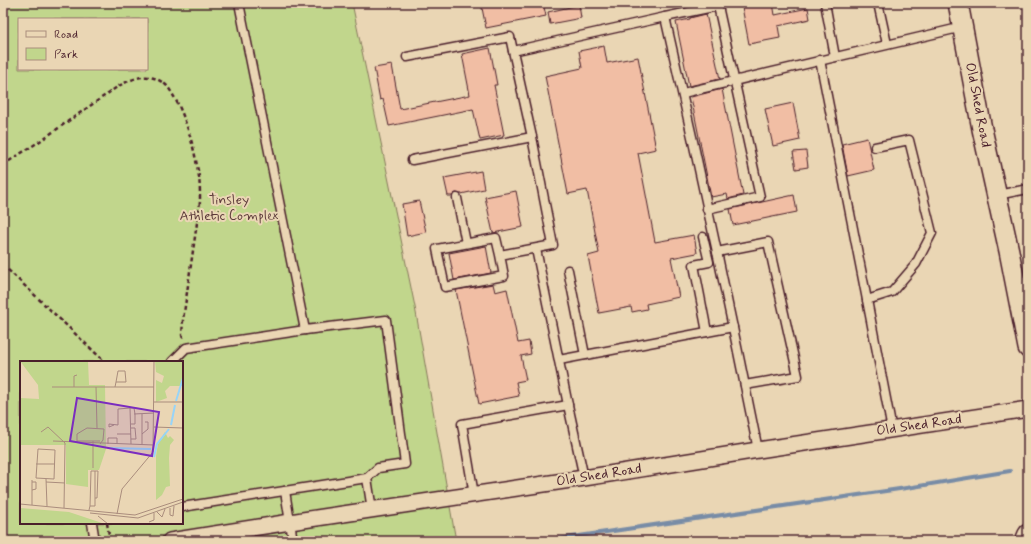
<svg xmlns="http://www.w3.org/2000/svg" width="1031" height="544" viewBox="0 0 1031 544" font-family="Mynerve,sans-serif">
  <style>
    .green { fill: #c1d68c; stroke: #867a5c; fill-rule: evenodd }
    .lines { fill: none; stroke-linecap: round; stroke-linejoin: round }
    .stream { stroke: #788ca6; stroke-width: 4 }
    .building { fill: #f1bea4; stroke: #4a1f2b }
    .service-casing { stroke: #4a1f2b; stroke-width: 11 }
    .minor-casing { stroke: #4a1f2b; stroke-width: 18 }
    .tertiary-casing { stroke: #4a1f2b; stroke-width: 22 }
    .path { stroke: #4a1f2b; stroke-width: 2.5; stroke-dasharray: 4 3; stroke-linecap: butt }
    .service { stroke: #ead6b4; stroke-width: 8 }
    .minor { stroke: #ead6b4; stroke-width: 15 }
    .tertiary { stroke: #ead6b4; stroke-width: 19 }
    .labels { text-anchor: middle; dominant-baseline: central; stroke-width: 4; stroke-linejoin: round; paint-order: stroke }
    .street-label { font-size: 14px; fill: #4a1f2b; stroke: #ead6b4 }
    .park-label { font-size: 14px; fill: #5c3a3a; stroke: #ead6b4 }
    .inset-river { fill: none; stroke: #97d4f8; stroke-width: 2 }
    .inset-road { fill: none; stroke: #aa8d7d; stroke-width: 1 }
    .view { fill: #7b2cbf; fill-opacity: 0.15; stroke: #7b2cbf; stroke-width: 2 }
    .inset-edge { fill: none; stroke: #4a1f2b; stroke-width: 2 }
  </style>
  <rect width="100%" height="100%" fill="#ead6b4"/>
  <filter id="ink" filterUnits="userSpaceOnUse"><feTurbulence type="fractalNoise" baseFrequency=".025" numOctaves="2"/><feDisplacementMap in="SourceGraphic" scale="8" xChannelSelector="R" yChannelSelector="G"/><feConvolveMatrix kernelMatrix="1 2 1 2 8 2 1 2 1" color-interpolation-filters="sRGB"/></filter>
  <g filter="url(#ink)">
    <path class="green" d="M 3,3 L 352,3 L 415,307 L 456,541 L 3,541 ZM 19,19 L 147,19 L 147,69 L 19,69 ZM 21,362 L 182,362 L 182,523 L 21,523 Z"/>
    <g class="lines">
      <polyline class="stream" points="545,541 913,487 1010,471"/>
    </g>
    <g class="building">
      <polygon points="481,3 543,3 546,16 486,28"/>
      <polygon points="762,3 773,3 775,15 808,8 810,19 778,26 780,38 749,44 742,7"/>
      <polygon points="579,5 581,18 550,24 548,12"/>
      <polygon points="706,14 720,79 689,86 676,22 690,19 690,18"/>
      <polygon points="604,46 607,63 638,57 656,149 638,153 655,242 694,235 697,253 671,258 679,297 646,304 647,309 632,312 631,307 599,313 588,256 599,253 587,190 568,194 545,76 582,68 579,51"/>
      <polygon points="490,48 497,85 494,85 504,135 480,140 473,109 389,126 383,99 380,100 374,68 392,65 400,109 470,95 462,54"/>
      <polygon points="722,89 743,195 728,199 727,194 711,197 691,97"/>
      <polygon points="793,103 800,140 773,146 765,109"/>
      <polygon points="867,138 874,170 848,176 842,144"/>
      <polygon points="806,151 808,167 796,169 793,152"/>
      <polygon points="481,171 484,189 461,194 456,193 452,196 448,196 444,178"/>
      <polygon points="516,191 523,227 493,233 485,197"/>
      <polygon points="794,195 797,212 733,225 730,209"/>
      <polygon points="419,201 426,232 407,236 402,204"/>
      <polygon points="486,246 491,273 454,280 449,253"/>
      <polygon points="493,284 495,292 507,289 518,343 529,341 531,354 521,356 526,380 516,382 519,396 479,404 456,290"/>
    </g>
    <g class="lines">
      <defs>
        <g id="service">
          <polyline points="239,3 305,330"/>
          <polyline points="825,3 835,57"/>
          <polyline points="878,3 887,44"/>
          <polyline points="665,17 718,6 760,197 707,209"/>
          <polyline points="407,57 510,37 513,51"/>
          <polyline points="820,60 867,300 892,430"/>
          <polyline points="683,93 963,27"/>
          <polyline points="412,160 532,137"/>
          <polyline points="997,195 1028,189"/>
          <polyline points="457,198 466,243"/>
          <polyline points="703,237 709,262 694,265 707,332"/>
          <polyline points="536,249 568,405"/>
          <polyline points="717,252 768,242 798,376 745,385"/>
          <path d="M 500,255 L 504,276 L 445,287 L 437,249 L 496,238 L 500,255 L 553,245 L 532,137 L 513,51 L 665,17 C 698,161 729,305 758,450"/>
          <polyline points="568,270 585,355"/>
          <polyline points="867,300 892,292 916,264 932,233 909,140 875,147"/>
          <polyline points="559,360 733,327"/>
          <polyline points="172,362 186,348 305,330 386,320 405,464 378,468 367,478 182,507"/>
          <polyline points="367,478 372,510"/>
          <polyline points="285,491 293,541"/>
          <polyline points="474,495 462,424 568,405 584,478"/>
          <polyline points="92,523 95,541"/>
        </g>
        <polyline id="minor" points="170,541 303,520 584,478 758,450 1028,409"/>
        <g id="tertiary">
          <polyline points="958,3 982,129 1009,251 1028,348"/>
          <polyline points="1025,541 1028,534"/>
        </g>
      </defs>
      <use href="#service" class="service-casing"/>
      <use href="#minor" class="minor-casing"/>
      <use href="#tertiary" class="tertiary-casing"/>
      <g class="path">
        <path d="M 3,165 L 40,141 L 117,87 C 128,81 141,74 154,78 C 158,79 164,83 167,86 C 182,105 193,142 197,166 C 200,178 200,190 200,202 L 183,320 L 182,335 L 183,339"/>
        <polyline points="3,265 105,362"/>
        <polyline points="107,523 110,541"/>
      </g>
      <use href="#service" class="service"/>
      <use href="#minor" class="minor"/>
      <use href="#tertiary" class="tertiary"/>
    </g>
  </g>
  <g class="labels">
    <g class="street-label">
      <text transform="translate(978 105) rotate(79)">Old Shed Road</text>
      <text transform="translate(919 425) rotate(-8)">Old Shed Road</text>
      <text transform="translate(599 475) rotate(-9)">Old Shed Road</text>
    </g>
    <g class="park-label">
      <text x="229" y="200">Tinsley<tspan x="229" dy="16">Athletic Complex</tspan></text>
    </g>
  </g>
  <g transform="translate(20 361)">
    <rect width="163" height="163" fill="#ead6b4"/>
    <path d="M 0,0 L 68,0 L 69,24 L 85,24 L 86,88 L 79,109 L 68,109 L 68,126 L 46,123 L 46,84 L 0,84 L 0,37 L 19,38 L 18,24 ZM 135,0 L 163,0 L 163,25 L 150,25 L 145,30 L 147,37 L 136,41 L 136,19 L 142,22 L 144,15 L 136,11 ZM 145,71 L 148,77 L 150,75 L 154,79 L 150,84 L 149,97 L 150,125 L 146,126 L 142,134 L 136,139 L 136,95 L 138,83 ZM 0,147 L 49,151 L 85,163 L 1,163 Z" fill="#c1d68c"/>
    <path class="inset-river" d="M 156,40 L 163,17M 151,64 L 155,44M 88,87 L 131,88M 134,96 L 137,83 L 149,68"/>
    <path class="inset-road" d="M 32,26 L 134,26M 54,26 L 54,15 L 57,14M 76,26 L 77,67M 95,26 L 96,21 L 106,21 L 105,10 L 98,10 L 96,21M 134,41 L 163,41M 110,47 L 114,47 L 115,53 L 115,63 L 111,63M 114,53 L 134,52M 122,53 L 122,83M 94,64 L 89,66 L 89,63 L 98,64 L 98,48 L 110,47 L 111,83M 134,66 L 163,67M 111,67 L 115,67 L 116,78 L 111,78M 21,71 L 28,66 L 45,82M 97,73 L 111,73M 122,73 L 128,68 L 128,61 L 125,61M 33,80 L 134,84M 57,80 L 80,80M 57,82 L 57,73 L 67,67 L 84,68 L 83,79 L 80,83M 88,83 L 88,77 L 97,77 L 97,83M 18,88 L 35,89 L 34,118 L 16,117 ZM 16,103 L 35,103M 73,107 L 73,80M 26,118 L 27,145M 12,119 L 12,144M 12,121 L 16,121 L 16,128 L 12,129M 26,121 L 45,122M 75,137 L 77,137 L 78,110 L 75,110M 0,143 L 115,154 L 163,138M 44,147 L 45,82M 150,147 L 150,154 L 153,155 L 154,145M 69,149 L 70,145 L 75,145 L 75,110 L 71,110 L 70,145M 137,151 L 142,156 L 145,148M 70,152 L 118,157 L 163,141M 97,153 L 102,128 L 133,91 L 134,0M 78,155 L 88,163M 129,161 L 134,159 L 134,152"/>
    <path class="view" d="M 57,37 L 139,51 L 132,95 L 50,80 Z"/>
    <rect width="163" height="163" class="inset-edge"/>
  </g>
  <rect width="1031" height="544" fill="none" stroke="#ead6b4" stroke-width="16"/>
  <rect x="8" y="8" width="1015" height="528" fill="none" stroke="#4a1f2b" stroke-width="1.5" filter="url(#ink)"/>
  <rect x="18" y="18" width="130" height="52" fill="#ead6b4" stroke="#aa8d7d"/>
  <rect x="26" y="31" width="20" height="6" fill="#ead6b4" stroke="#aa8d7d"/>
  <text x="54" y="38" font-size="12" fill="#4a1f2b">Road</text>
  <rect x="26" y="48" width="20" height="12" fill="#c1d68c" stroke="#aa8d7d"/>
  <text x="54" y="58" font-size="12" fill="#4a1f2b">Park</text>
</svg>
